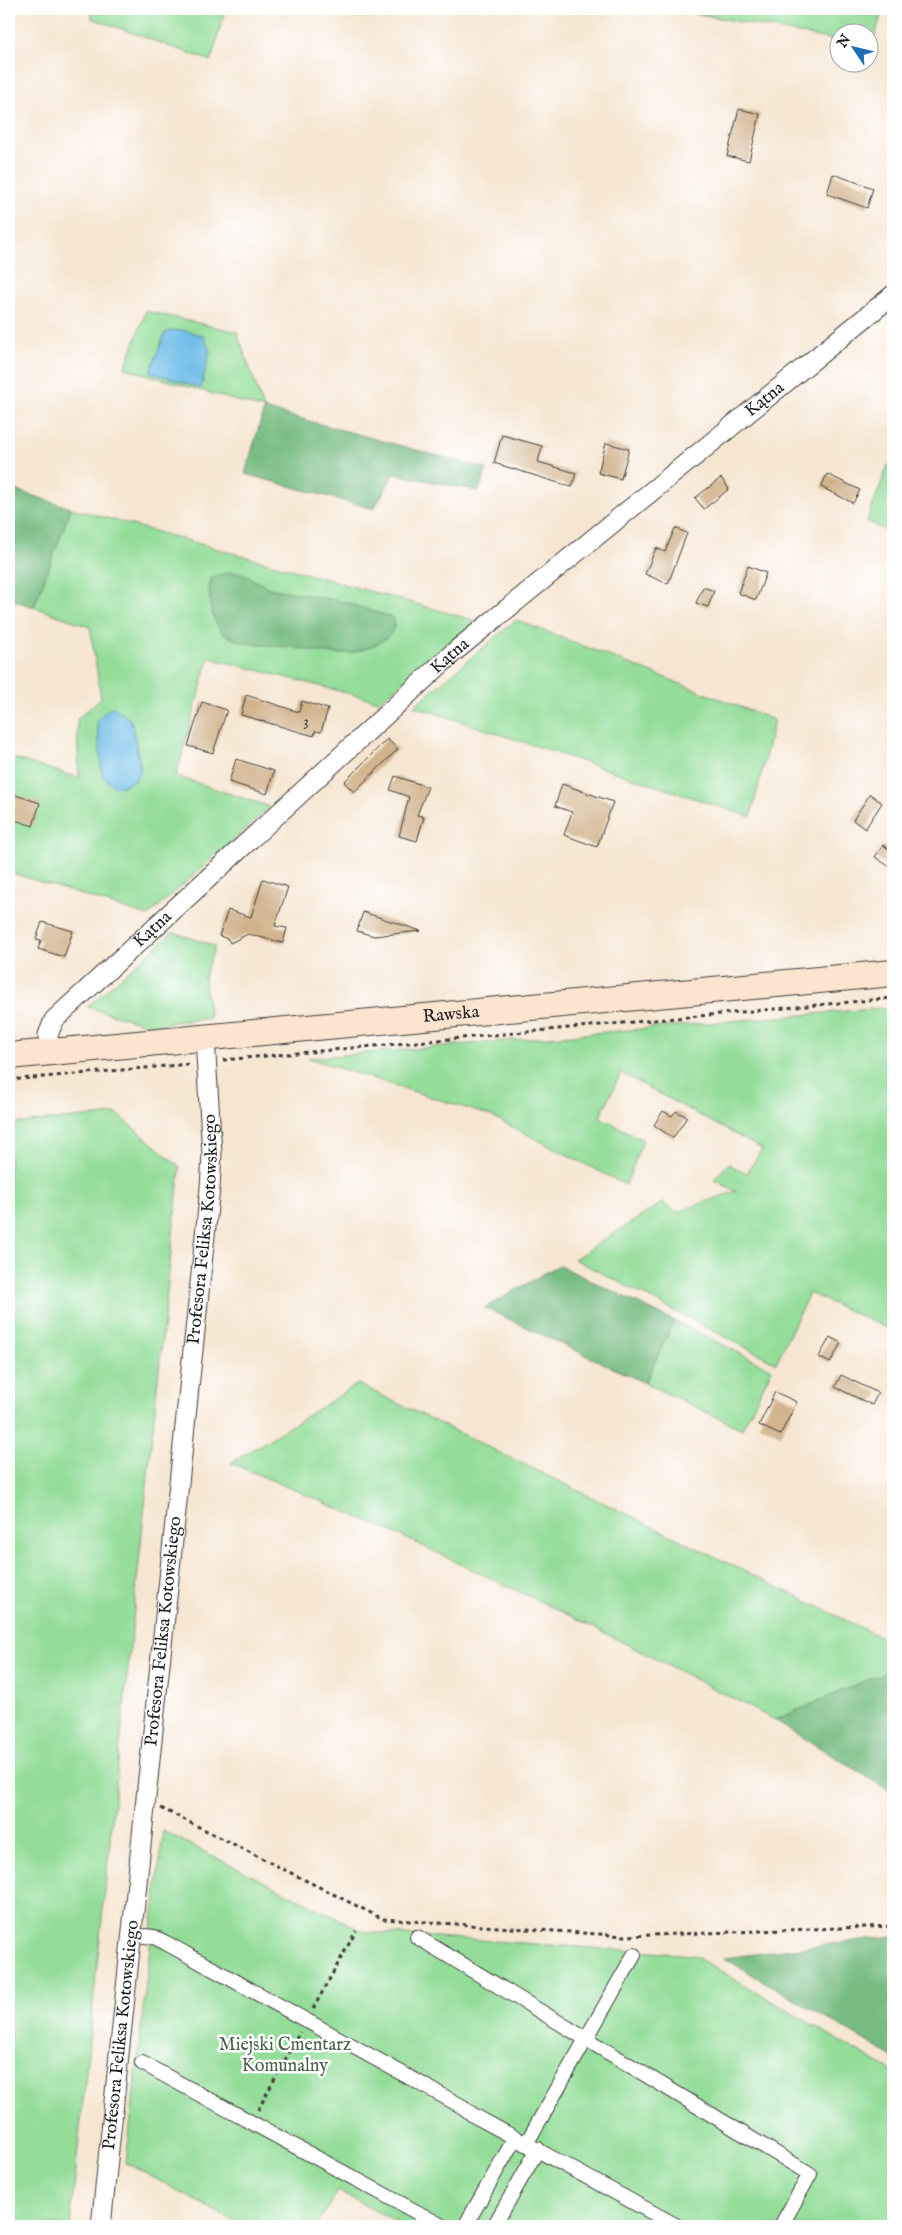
<svg xmlns="http://www.w3.org/2000/svg" width="902" height="2235" viewBox="0 0 902 2235" font-family="'IM FELL English',serif">
  <style>
    .green { fill: #93dd99; stroke: #587c5a }
    .forest { fill: #76bc81; stroke: #496c4e }
    .water { fill: #6dbce7; stroke: #446c82 }
    .building { fill: #d0b38d }
    .lines { fill: none; stroke-linecap: round; stroke-linejoin: round }
    .pedestrian-casing { stroke: #3d3a37; stroke-width: 16 }
    .minor-casing { stroke: #3d3a37; stroke-width: 21 }
    .secondary-casing { stroke: #3d3a37; stroke-width: 28 }
    .path { stroke: #3d3a37; stroke-width: 3; stroke-dasharray: 4 4; stroke-linecap: butt }
    .pedestrian { stroke: #fff; stroke-width: 14 }
    .minor { stroke: #fff; stroke-width: 19 }
    .secondary { stroke: #fce5d0; stroke-width: 26 }
    .labels { text-anchor: middle; dominant-baseline: central; stroke-width: 5; stroke-linejoin: round; paint-order: stroke }
    .number-label { font-size: 15px; fill: #494238 }
    .street-label { font-size: 18px; fill: #1c1c1c; stroke: #fff }
    .park-label { font-size: 18px; fill: #466048; stroke: #fff }
  </style>
  <rect width="100%" height="100%" fill="#fff"/>
  <filter id="ink" filterUnits="userSpaceOnUse"><feTurbulence type="fractalNoise" baseFrequency=".02" numOctaves="2"/><feDisplacementMap in="SourceGraphic" scale="10" xChannelSelector="R" yChannelSelector="G"/><feConvolveMatrix kernelMatrix="1 2 1 2 8 2 1 2 1" color-interpolation-filters="sRGB"/></filter>
  <filter id="wash" filterUnits="userSpaceOnUse"><feTurbulence type="fractalNoise" baseFrequency=".0096" numOctaves="4" result="noise"/><feDisplacementMap in="SourceGraphic" scale="20" xChannelSelector="R" yChannelSelector="G"/><feGaussianBlur stdDeviation="1.12" result="paint"/><feColorMatrix in="noise" values="0 0 0 0 0 0 0 0 0 0 0 0 0 0 0 0 0 1.4 0 .05"/><feComposite in="paint" operator="in"/></filter>
  <g filter="url(#wash)">
    <rect width="100%" height="100%" fill="#f6e6d1"/>
    <g class="green">
      <polygon points="94,9 225,9 211,61 91,18"/>
      <polygon points="673,9 879,9 883,10 871,47 870,47 870,32 840,32 839,41"/>
      <polygon points="146,311 237,332 264,409 125,368"/>
      <polygon points="888,465 893,468 893,535 867,521"/>
      <polygon points="71,508 477,621 379,701 209,658 176,776 270,807 148,916 9,872 9,757 79,778 77,719 101,698 90,627 34,607"/>
      <polygon points="516,620 774,720 751,817 414,706"/>
      <polygon points="173,932 215,946 204,977 210,1018 149,1025 87,1007"/>
      <polygon points="893,1007 893,1331 809,1293 776,1363 574,1259 662,1203 677,1212 736,1191 714,1180 728,1164 747,1173 762,1149 621,1073 600,1117 643,1140 626,1185 491,1116 308,1058"/>
      <polygon points="117,1114 180,1167 70,2226 9,2226 9,1124"/>
      <polygon points="674,1321 772,1369 742,1429 645,1383"/>
      <polygon points="358,1384 893,1643 893,1669 775,1720 579,1620 393,1532 231,1463"/>
      <polygon points="163,1831 365,1932 693,1955 893,2072 893,2226 404,2226 338,2191 316,2226 243,2226 126,2163"/>
    </g>
    <g class="forest">
      <polygon points="264,409 487,469 479,491 394,474 374,509 245,474"/>
      <polygon points="9,488 71,508 34,607 9,599"/>
      <path d="M 225,573 L 241,573 L 269,588 L 345,602 L 393,618 C 402,638 364,651 349,653 C 331,656 313,650 296,648 C 275,645 238,647 222,632 C 215,623 210,611 210,600 C 209,592 208,585 212,578 Z"/>
      <polygon points="559,1265 674,1321 645,1383 485,1308"/>
      <polygon points="893,1669 893,1793 775,1720"/>
      <polygon points="893,1936 893,2057 724,1958"/>
    </g>
    <g class="water">
      <polygon points="173,330 187,331 203,336 210,351 201,388 150,372 165,333"/>
      <polygon points="113,707 131,720 141,769 135,780 120,787 113,786 102,776 97,721 107,710"/>
    </g>
    <g id="blocks">
      <g class="building">
        <polygon points="739,109 760,114 749,161 727,156"/>
        <polygon points="833,174 873,188 867,208 827,194"/>
        <polygon points="502,435 542,446 538,462 576,473 572,487 494,463"/>
        <polygon points="606,443 629,449 621,479 598,473"/>
        <polygon points="827,474 860,490 853,503 821,487"/>
        <polygon points="721,478 729,489 704,509 695,498"/>
        <polygon points="675,528 687,533 668,584 645,574 656,548 665,552"/>
        <polygon points="748,566 766,573 756,600 738,593"/>
        <polygon points="703,587 714,591 708,607 696,603"/>
        <polygon points="246,695 299,712 302,701 328,709 321,732 315,731 314,736 241,715"/>
        <polygon points="202,702 227,710 213,753 188,746"/>
        <polygon points="387,739 398,749 354,792 344,782"/>
        <polygon points="236,759 274,771 267,794 229,782"/>
        <polygon points="395,776 428,787 417,815 424,817 417,841 399,836 409,797 390,790"/>
        <polygon points="562,784 613,802 597,847 564,835 572,812 555,806"/>
        <polygon points="9,793 40,803 33,826 9,818"/>
        <polygon points="870,794 882,803 865,829 853,820"/>
        <polygon points="883,845 893,852 893,869 875,857"/>
        <polygon points="263,879 288,887 275,926 287,928 283,943 248,934 230,943 228,939 219,936 228,910 251,917"/>
        <polygon points="363,912 421,931 374,936 357,931"/>
        <polygon points="42,922 73,931 64,957 38,949 41,940 36,939"/>
        <polygon points="663,1111 672,1116 676,1111 687,1117 673,1138 654,1125"/>
        <polygon points="830,1337 841,1343 830,1363 819,1357"/>
        <polygon points="841,1375 878,1393 872,1405 835,1387"/>
        <polygon points="775,1392 797,1402 780,1435 759,1425"/>
      </g>
    </g>
  </g>
  <g filter="url(#ink)">
    <use href="#blocks" fill-opacity="0" stroke="#3d3a37" stroke-width="1"/>
    <g class="lines">
      <defs>
        <g id="pedestrian">
          <polyline points="144,1936 154,1937 166,1943 463,2107 473,2115 677,2226"/>
          <polyline points="417,1937 810,2174 781,2226"/>
          <polyline points="142,2063 442,2226"/>
          <polyline points="526,2144 634,1955"/>
          <polyline points="465,2226 515,2138"/>
          <polyline points="494,2226 538,2149"/>
        </g>
        <g id="minor">
          <path id="s1" d="M 49,1053 L 48,1035 L 54,1020 L 454,652 L 893,295"/>
          <path id="s2" d="M 101,2226 L 210,1188 L 212,1154 L 205,1038"/>
        </g>
        <g id="secondary">
          <path id="s3" d="M 9,1056 L 893,973"/>
        </g>
      </defs>
      <use href="#pedestrian" class="pedestrian-casing"/>
      <use href="#minor" class="minor-casing"/>
      <use href="#secondary" class="secondary-casing"/>
      <g class="path">
        <polyline points="223,1060 893,998"/>
        <polyline points="9,1080 190,1064"/>
        <polyline points="161,1808 383,1919 626,1936 893,1926"/>
        <polyline points="313,2009 356,1931"/>
        <polyline points="258,2110 300,2032"/>
      </g>
      <use href="#pedestrian" class="pedestrian"/>
      <use href="#minor" class="minor"/>
      <use href="#secondary" class="secondary"/>
    </g>
  </g>
  <g class="labels">
    <g class="number-label">
      <text x="306" y="721">3</text>
    </g>
    <g class="street-label">
      <text stroke="none"><textPath href="#s1" startOffset="978">Kątna</textPath></text>
      <text stroke="none"><textPath href="#s1" startOffset="572">Kątna</textPath></text>
      <text stroke="none"><textPath href="#s1" startOffset="168">Kątna</textPath></text>
      <text stroke="none"><textPath href="#s3" startOffset="444">Rawska</textPath></text>
      <text stroke="none"><textPath href="#s2" startOffset="1002">Profesora Feliksa Kotowskiego</textPath></text>
      <text stroke="none"><textPath href="#s2" startOffset="598">Profesora Feliksa Kotowskiego</textPath></text>
      <text stroke="none"><textPath href="#s2" startOffset="192">Profesora Feliksa Kotowskiego</textPath></text>
    </g>
    <g class="park-label">
      <text x="285" y="2045">Miejski Cmentarz<tspan x="285" dy="21">Komunalny</tspan></text>
    </g>
  </g>
  <rect width="902" height="2235" fill="none" stroke="#fff" stroke-width="30"/>
  <g transform="translate(854 48) rotate(305)"><circle r="24" fill="#ffffff" stroke="#a4a4a4"/>
  <path d="M0-4L9 19L0 12L-9 19Z" fill="#1f6fb2"/>
  <text y="-8" font-size="14" font-weight="bold" text-anchor="middle" fill="#1c1c1c">N</text>
  </g>
</svg>
